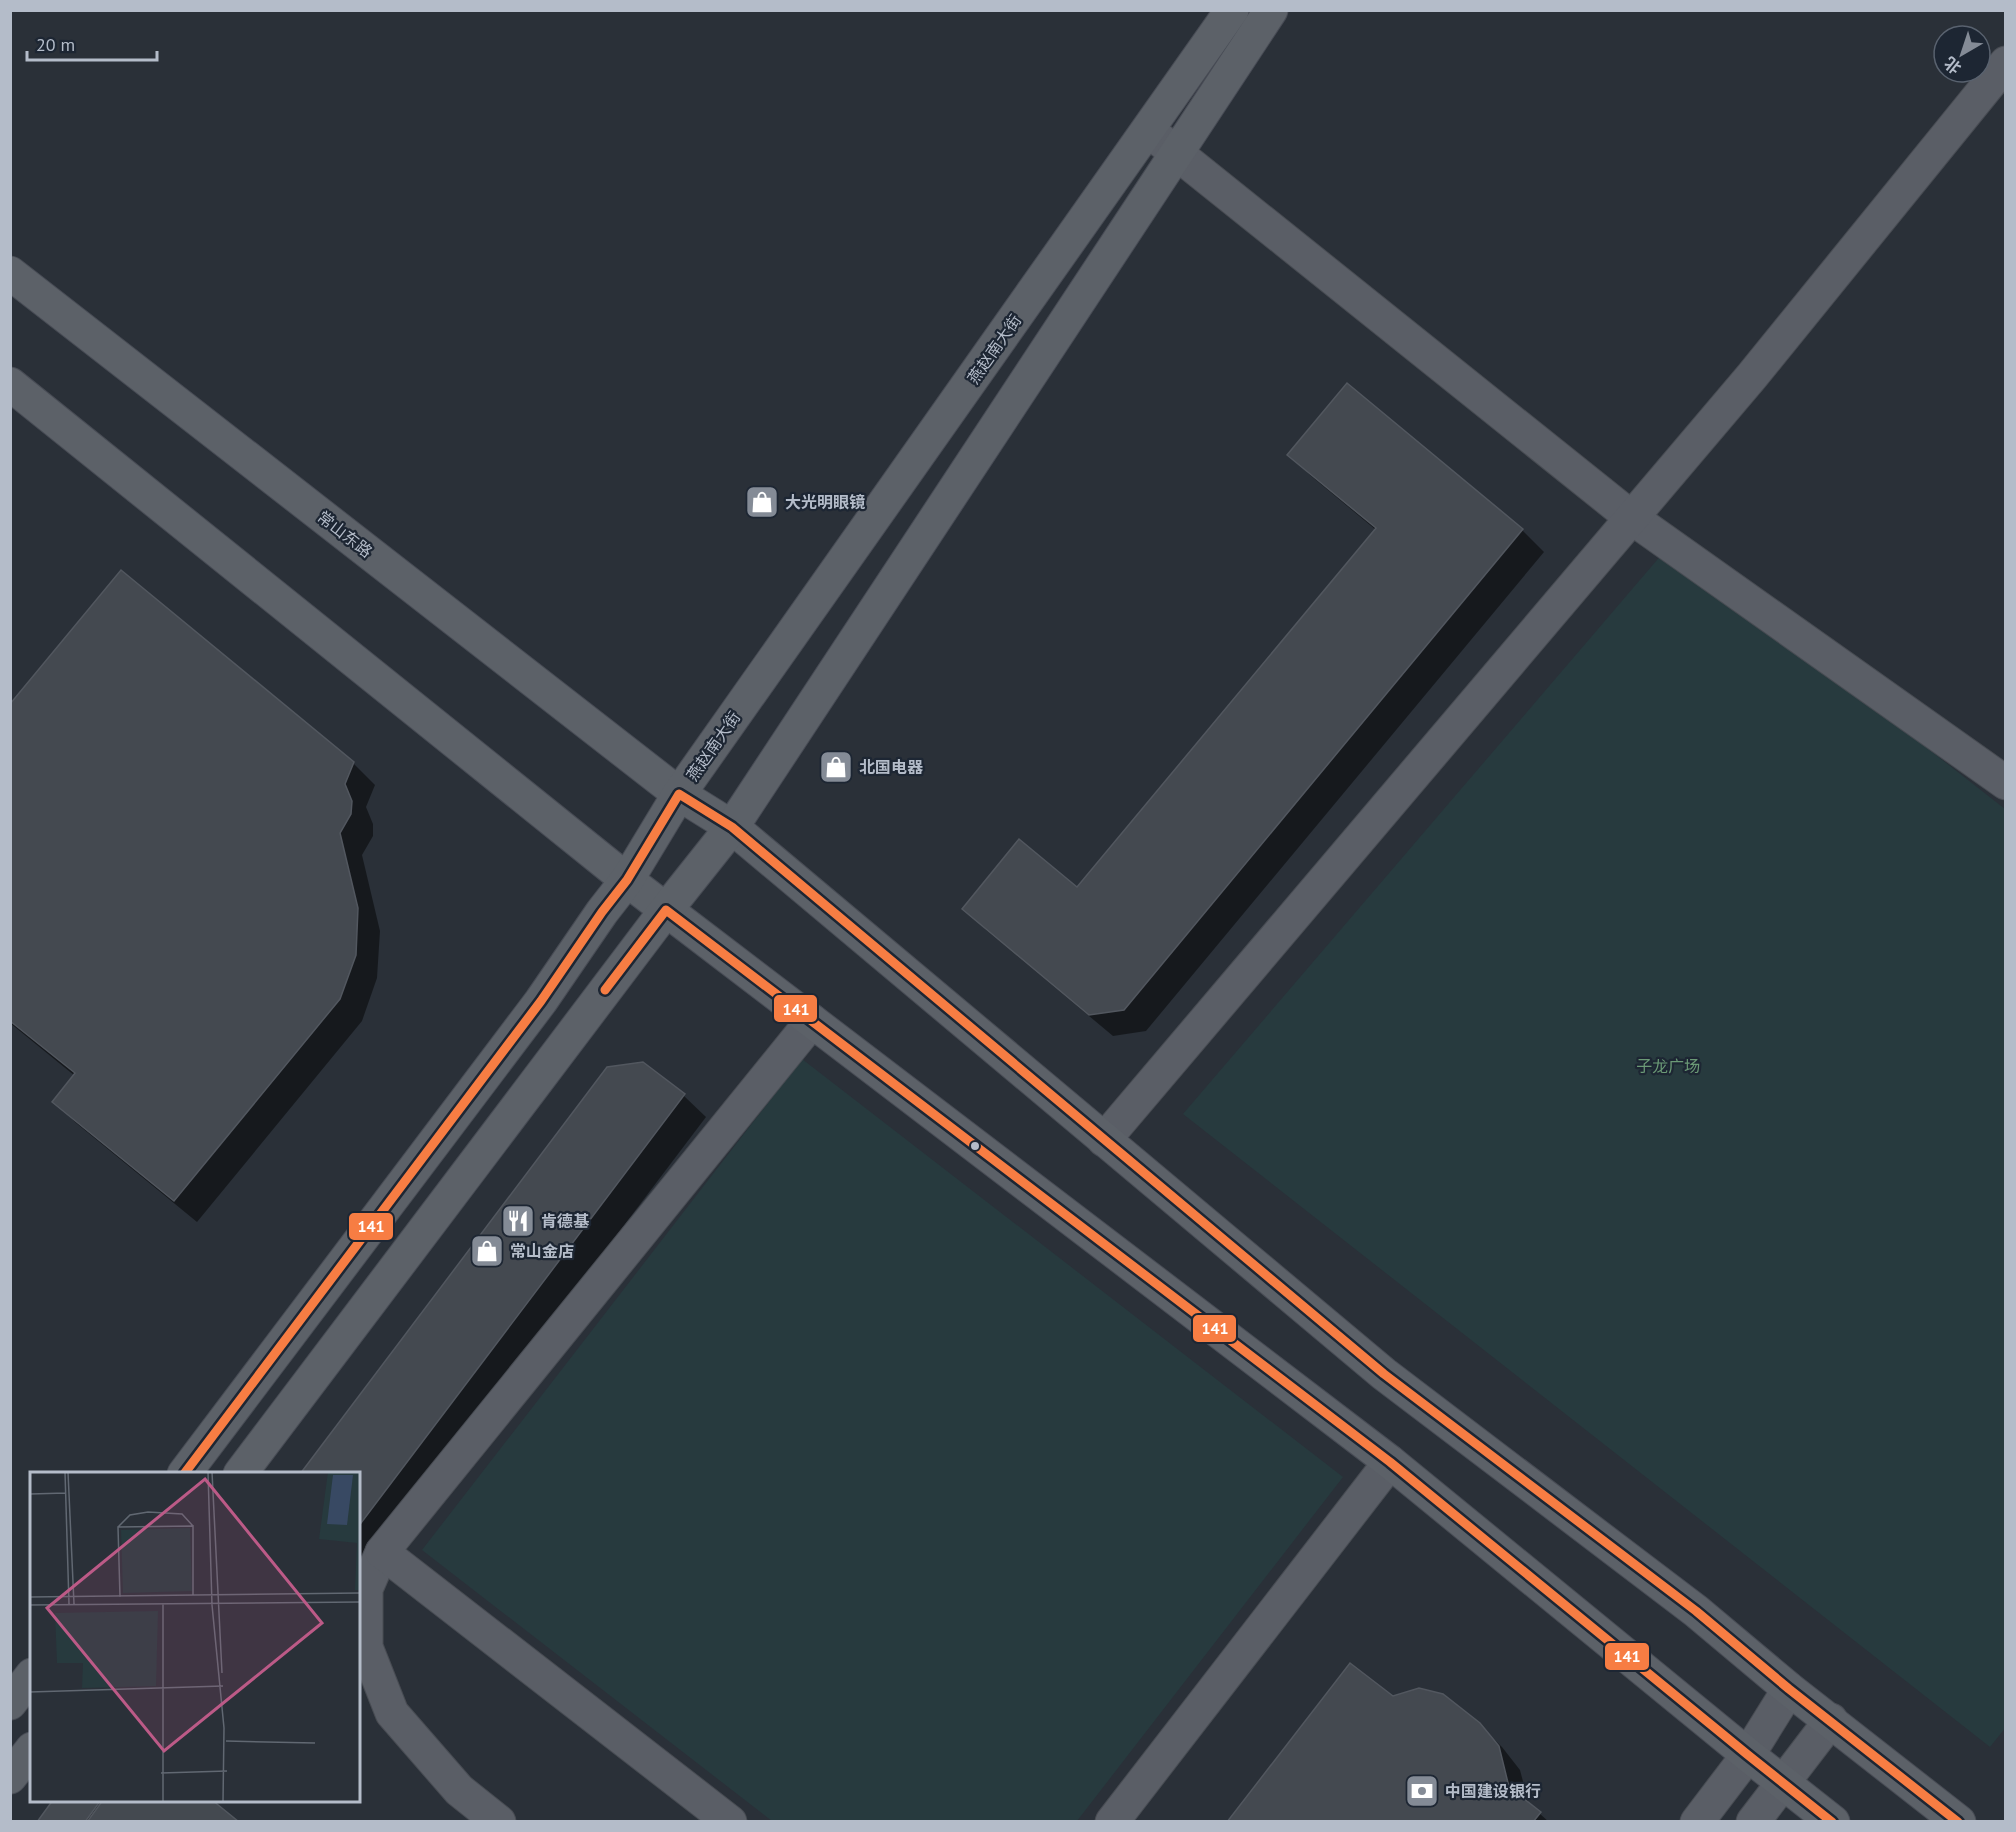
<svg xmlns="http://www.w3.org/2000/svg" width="2016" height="1832" viewBox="0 0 2016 1832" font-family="'PT Sans','Noto Sans SC',sans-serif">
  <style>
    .green { fill: #273a3e }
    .shadow { fill: #0007 }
    .building { fill: #444950; stroke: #52575f; stroke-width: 1.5 }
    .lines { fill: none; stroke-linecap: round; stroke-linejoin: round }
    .minor-casing { stroke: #484c53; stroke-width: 35 }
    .major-casing { stroke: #484c55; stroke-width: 35 }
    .minor { stroke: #5a5e66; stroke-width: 33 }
    .major { stroke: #5c6168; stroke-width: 33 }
    .bus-1-casing { stroke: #1d2633; stroke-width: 14 }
    .bus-1 { stroke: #f77d43; stroke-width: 9 }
    .bus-dot { fill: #b4bcc9; stroke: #1d2633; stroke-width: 2 }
    .labels { text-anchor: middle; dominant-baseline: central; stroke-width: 4.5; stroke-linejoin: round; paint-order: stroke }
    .street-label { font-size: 16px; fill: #b4bcc9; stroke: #1d2633 }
    .poi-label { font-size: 16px; font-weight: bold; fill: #b4bcc9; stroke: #1d2633; text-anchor: start }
    .park-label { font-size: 16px; fill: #6b9a76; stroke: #1d2633 }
    .inset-road { fill: none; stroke: #616872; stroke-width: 1.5 }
    .view { fill: #bc5a87; fill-opacity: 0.15; stroke: #bc5a87; stroke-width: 3 }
    .inset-edge { fill: none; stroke: #b4bcc9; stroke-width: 3 }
    .line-badge { stroke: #1d2633; stroke-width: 2 }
    .badge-label { font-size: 16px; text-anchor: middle; font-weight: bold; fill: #fff }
  </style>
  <rect width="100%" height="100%" fill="#2a3038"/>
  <g class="green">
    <polygon points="1669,546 2005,809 2006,1727 1990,1747 1183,1114"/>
    <polygon points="802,1059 1343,1477 1077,1821 772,1821 422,1550"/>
  </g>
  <g class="shadow">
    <polygon points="1347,385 1522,530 1544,552 1146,1031 1113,1036 986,930 964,908 1077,889 1376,530 1311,476 1289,454"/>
    <polygon points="10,707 353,763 375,785 366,807 373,824 373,836 362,855 380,931 377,978 362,1021 197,1222 76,1123 54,1101 75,1076 10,1023"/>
    <polygon points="643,1064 684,1096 706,1117 358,1577 358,1474"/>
    <polygon points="1392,1698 1479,1725 1502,1747 1520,1770 1529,1804 1549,1822 1229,1822"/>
    <polygon points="55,1800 209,1800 237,1822 39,1822"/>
  </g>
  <g class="building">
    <polygon points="1347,383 1523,529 1124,1010 1089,1015 962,909 1019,839 1077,887 1376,528 1287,455"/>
    <polygon points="121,570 354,762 345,784 352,801 351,814 340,833 358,908 356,955 340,999 174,1201 52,1102 75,1073 10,1021 10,704"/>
    <polygon points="643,1062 685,1094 358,1527 358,1474 300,1474 607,1067"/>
    <polygon points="1350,1663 1393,1696 1419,1688 1443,1694 1480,1723 1499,1746 1509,1787 1541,1812 1533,1822 1227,1822"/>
    <polygon points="53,1800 101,1800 85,1822 37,1822"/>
    <polygon points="103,1800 212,1800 239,1822 87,1822"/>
  </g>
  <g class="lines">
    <defs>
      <g id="minor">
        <polyline points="1149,131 1632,518 2006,783"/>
        <polyline points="1104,1140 1752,376 2006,63"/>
        <polyline points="382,1552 366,1589 366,1647 392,1713 459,1790 499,1822"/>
        <polyline points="730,1822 382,1552 812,1021"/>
        <polyline points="1112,1822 1390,1462"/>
        <polyline points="1697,1822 1748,1755 1789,1689"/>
        <polyline points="1753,1822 1831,1720"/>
      </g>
      <g id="major">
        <polyline points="10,273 679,794 732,827 1384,1374 1696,1611 1789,1689 1959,1822"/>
        <polyline points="10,384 627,880 1390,1462 1748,1755 1833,1822"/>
        <polyline points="184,1474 541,1001 602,912 627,880 679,794 1232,10"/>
        <polyline points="240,1474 666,910 732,827 1271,10"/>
        <polyline points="10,1703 32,1675"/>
        <polyline points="10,1777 32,1749"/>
      </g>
    </defs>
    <use href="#minor" class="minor-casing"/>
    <use href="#major" class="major-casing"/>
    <use href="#minor" class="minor"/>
    <use href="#major" class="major"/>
    <defs>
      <g id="bus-1">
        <polyline points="605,990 666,910 1390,1462 1748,1755 1832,1822"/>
        <polyline points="184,1474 541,1001 602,912 627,880 679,794 732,827 1384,1374 1696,1611 1789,1689 1958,1822"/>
      </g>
    </defs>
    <use href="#bus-1" class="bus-1-casing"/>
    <use href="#bus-1" class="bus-1"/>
  </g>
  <defs>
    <symbol id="shop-square" viewBox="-11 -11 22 22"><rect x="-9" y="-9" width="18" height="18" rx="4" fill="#848b96" stroke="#1d2633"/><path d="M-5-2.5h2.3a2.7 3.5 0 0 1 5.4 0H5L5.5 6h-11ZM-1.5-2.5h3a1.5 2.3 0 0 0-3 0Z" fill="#fff"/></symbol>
    <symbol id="restaurant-square" viewBox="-11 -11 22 22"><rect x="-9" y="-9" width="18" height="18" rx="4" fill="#848b96" stroke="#1d2633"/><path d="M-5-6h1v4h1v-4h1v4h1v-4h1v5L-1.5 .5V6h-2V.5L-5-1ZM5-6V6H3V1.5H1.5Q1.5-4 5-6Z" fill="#fff"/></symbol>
    <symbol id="bank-square" viewBox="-11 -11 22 22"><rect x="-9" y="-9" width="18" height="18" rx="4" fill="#848b96" stroke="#1d2633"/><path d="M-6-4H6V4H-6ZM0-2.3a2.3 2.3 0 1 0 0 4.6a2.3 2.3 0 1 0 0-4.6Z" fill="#fff"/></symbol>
  </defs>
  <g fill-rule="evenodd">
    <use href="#shop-square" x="743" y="483" width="38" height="38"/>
    <use href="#shop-square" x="817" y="748" width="38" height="38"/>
    <use href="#restaurant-square" x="499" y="1202" width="38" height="38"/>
    <use href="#shop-square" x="468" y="1232" width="38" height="38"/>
    <use href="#bank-square" x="1403" y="1772" width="38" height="38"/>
  </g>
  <circle class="bus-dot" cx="975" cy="1146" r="5"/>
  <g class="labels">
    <g class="street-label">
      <text transform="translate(994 349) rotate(-55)">燕赵南大街</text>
      <text transform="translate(345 534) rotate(38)">常山东路</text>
      <text transform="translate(713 746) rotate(-55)">燕赵南大街</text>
    </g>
    <g class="poi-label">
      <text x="785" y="502">大光明眼镜</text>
      <text x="859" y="767">北国电器</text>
      <text x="541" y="1221">肯德基</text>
      <text x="510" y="1251">常山金店</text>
      <text x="1445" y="1791">中国建设银行</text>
    </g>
    <g class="park-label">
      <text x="1668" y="1066">子龙广场</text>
    </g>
  </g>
  <g transform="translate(30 1472)">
    <rect width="330" height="330" fill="#2a3038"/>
    <path d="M 298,0 L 330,0 L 330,118 L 325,118 L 327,71 L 289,67 ZM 160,56 L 162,119 L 93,121 L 91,58 ZM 128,139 L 126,214 L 52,216 L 53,191 L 27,191 L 25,141 Z" fill="#273a3e"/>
    <path d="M 303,3 L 323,3 L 317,53 L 297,52 Z" fill="#384963"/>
    <path class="inset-road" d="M 35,0 L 39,132M 38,0 L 44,132M 178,0 L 182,133 L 194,256 L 193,330M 182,0 L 192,201M 0,22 L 36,21M 88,55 L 100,43 L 118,40 L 152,42 L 163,54M 0,125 L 330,121M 90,125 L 88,55 L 163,54 L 163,123M 133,132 L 133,330M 0,133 L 330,130M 0,220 L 193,214M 196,269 L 285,271M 131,301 L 197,299"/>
    <path class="view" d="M 175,7 L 292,151 L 134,279 L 17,136 Z"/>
    <rect width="330" height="330" class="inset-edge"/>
  </g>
  <g class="line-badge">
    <rect x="773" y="994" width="45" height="29" rx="6" fill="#f77d43"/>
    <rect x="348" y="1212" width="46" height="29" rx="6" fill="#f77d43"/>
    <rect x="1192" y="1314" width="45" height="29" rx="6" fill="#f77d43"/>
    <rect x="1604" y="1642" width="46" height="29" rx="6" fill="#f77d43"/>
  </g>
  <g class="badge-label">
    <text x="796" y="1015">141</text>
    <text x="371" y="1232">141</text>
    <text x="1215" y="1334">141</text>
    <text x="1627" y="1662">141</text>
  </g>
  <rect width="2016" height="1832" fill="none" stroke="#b4bcc9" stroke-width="24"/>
  <g transform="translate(1962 54) rotate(219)"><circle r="28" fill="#1d2633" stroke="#59626f" stroke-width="1.5"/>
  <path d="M0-4.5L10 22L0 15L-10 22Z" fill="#848b96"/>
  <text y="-9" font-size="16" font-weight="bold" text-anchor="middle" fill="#b4bcc9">北</text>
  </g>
  <path d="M27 51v9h130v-9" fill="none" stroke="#b4bcc9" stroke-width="3"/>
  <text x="36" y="51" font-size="18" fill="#b4bcc9" stroke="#1d2633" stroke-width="4.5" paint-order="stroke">20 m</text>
</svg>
